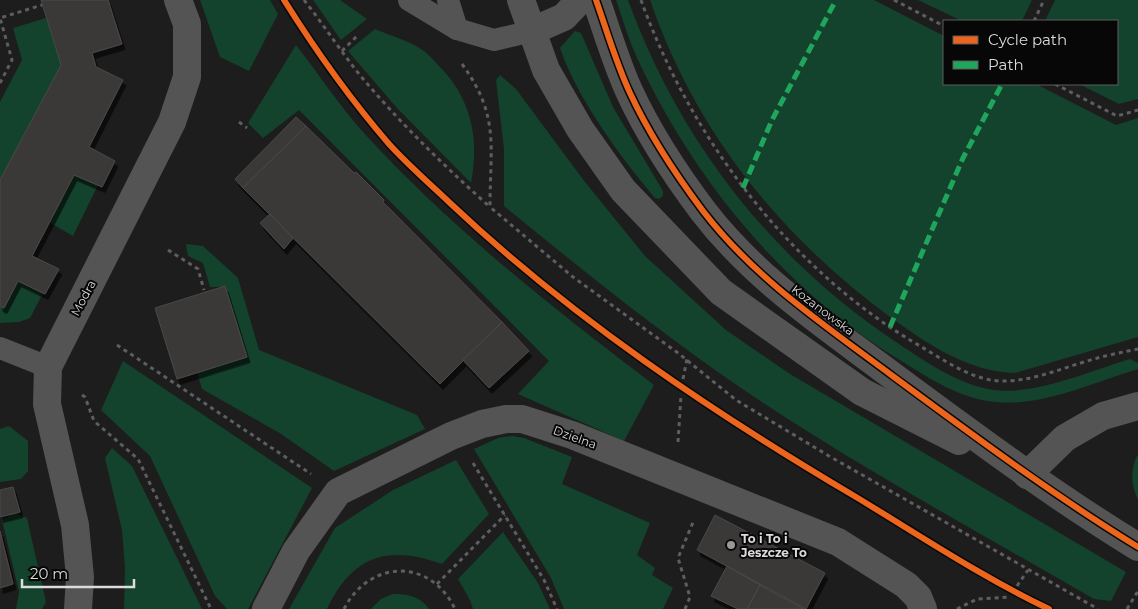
<svg xmlns="http://www.w3.org/2000/svg" width="1138" height="609" viewBox="0 0 1138 609" font-family="Montserrat,sans-serif">
  <style>
    .green { fill: #13422d }
    .building { fill: #3a3939; stroke: #4a4948; filter: url(#shadow) }
    .lines { fill: none; stroke-linecap: round; stroke-linejoin: round }
    .path { stroke: #5e5e5e; stroke-width: 3; stroke-dasharray: 4 4; stroke-linecap: butt }
    .lane { stroke: #545454; stroke-width: 22 }
    .street { stroke: #545454; stroke-width: 28 }
    .quiet { stroke: #20a55d; stroke-width: 5; stroke-dasharray: 10 5; stroke-linecap: butt }
    .cycleway-casing { stroke: #080708; stroke-width: 9 }
    .cycleway { stroke: #eb651d; stroke-width: 6 }
    .poi-dot { fill: #9a989a; stroke: #080708; stroke-width: 2 }
    .labels { text-anchor: middle; dominant-baseline: central; stroke-width: 4; stroke-linejoin: round; paint-order: stroke }
    .street-label { font-size: 12px; fill: #dddbdd; stroke: #080708 }
    .poi-label { font-size: 12px; font-weight: bold; fill: #dddbdd; stroke: #080708; text-anchor: start }
  </style>
  <defs>
    <filter id="shadow"><feDropShadow dx="3" dy="5.5" stdDeviation="0" flood-color="#0009"/></filter>
  </defs>
  <rect width="100%" height="100%" fill="#1d1d1d"/>
  <g class="green">
    <polygon points="200,0 270,0 278,14 249,71 220,57"/>
    <polygon points="313,0 340,0 367,19 341,40"/>
    <path d="M 616,0 L 628,0 C 679,140 770,257 893,340 C 923,360 958,385 994,390 C 1037,395 1090,371 1130,359 L 1138,363 L 1138,369 C 1095,382 1041,407 996,402 C 961,399 932,380 903,362 C 787,293 695,182 638,60 C 629,41 623,20 616,0 Z"/>
    <path d="M 650,0 L 874,0 L 944,36 L 944,84 L 1036,84 L 1116,125 L 1138,118 L 1138,337 L 1015,373 C 969,372 927,344 890,317 C 779,235 695,131 650,0 Z"/>
    <polygon points="918,0 1032,0 1022,21 962,21"/>
    <polygon points="1055,0 1138,0 1138,99 1119,104 1079,84 1117,84 1117,21 1045,21"/>
    <polygon points="46,18 61,65 0,180 0,102 22,60 13,28"/>
    <path d="M 375,29 C 391,36 407,40 421,49 C 428,53 433,60 438,65 C 471,97 480,139 471,183 L 397,108 L 348,51 Z"/>
    <path d="M 575,31 L 581,33 L 613,107 L 663,191 L 663,196 L 659,199 L 655,198 C 621,158 577,98 560,48 Z"/>
    <path d="M 296,45 C 318,73 339,105 363,132 C 451,228 551,307 654,385 L 624,441 L 518,394 L 549,361 L 299,110 L 263,138 L 248,123 Z"/>
    <path d="M 500,75 L 516,89 L 585,182 L 645,256 L 726,330 L 790,374 L 1126,572 L 1111,601 L 1094,599 C 975,530 854,465 741,388 C 659,332 581,269 504,206 L 504,149 L 496,80 Z"/>
    <polygon points="74,175 98,185 73,236 49,222"/>
    <polygon points="186,244 203,246 238,278 259,350 417,415 425,429 334,471 281,434 202,389 197,373 247,357 225,287 210,287 203,263 188,256"/>
    <polygon points="18,281 43,293 30,318 19,322 0,323 0,306 4,308"/>
    <polygon points="123,361 312,488 248,609 227,609 215,596 150,456 101,410"/>
    <polygon points="9,426 28,441 28,471 21,479 0,482 0,429"/>
    <polygon points="512,436 524,438 572,457 562,484 650,523 637,555 655,568 652,575 673,588 663,609 564,609 551,578 474,449 498,438"/>
    <polygon points="112,448 132,466 202,609 124,609 125,568 122,530 105,458"/>
    <path d="M 1137,456 L 1138,456 L 1138,500 C 1131,485 1130,471 1137,456 Z"/>
    <path d="M 456,460 L 489,514 L 442,564 C 387,544 352,556 327,609 L 289,609 L 335,528 L 393,490 Z"/>
    <polygon points="15,513 27,518 46,602 42,609 16,609 19,592 2,520"/>
    <polygon points="503,532 538,583 550,609 473,609 470,600 458,579"/>
    <path d="M 393,594 C 407,594 420,596 429,609 L 371,609 L 381,599 Z"/>
  </g>
  <g class="building">
    <polygon points="41,0 108,0 122,44 92,53 96,67 123,80 89,147 115,161 102,187 74,175 32,256 59,269 45,294 18,281 4,308 0,306 0,180 61,65"/>
    <polygon points="296,117 306,126 243,188 235,179"/>
    <polygon points="306,126 354,173 356,172 384,200 383,202 502,322 440,384 243,188"/>
    <polygon points="270,214 293,238 284,249 260,223"/>
    <polygon points="225,286 247,357 177,379 155,308"/>
    <polygon points="502,322 529,351 489,388 463,360"/>
    <polygon points="13,487 20,512 0,517 0,490"/>
    <polygon points="715,515 825,573 806,609 697,550"/>
    <polygon points="0,531 13,584 0,588"/>
    <polygon points="727,566 760,585 747,609 738,609 711,596"/>
    <polygon points="760,585 774,593 804,609 747,609"/>
  </g>
  <g class="lines">
    <g class="path">
      <path d="M 304,0 C 323,24 340,50 359,74 C 399,122 443,165 490,207"/>
      <path d="M 641,0 C 691,139 791,271 920,346 C 944,360 970,379 999,381 C 1032,382 1062,368 1094,359 C 1108,355 1123,352 1138,349"/>
      <polyline points="894,0 944,26"/>
      <polyline points="1034,21 1044,0"/>
      <polyline points="342,51 359,34"/>
      <path d="M 462,64 C 500,116 490,146 490,207 L 573,277 L 678,353 L 736,400 L 829,456 L 1098,609"/>
      <polyline points="0,83 12,60 0,18 42,5"/>
      <polyline points="1055,84 1117,116 1138,110"/>
      <polyline points="239,122 247,128"/>
      <polyline points="168,250 198,269 204,290"/>
      <polyline points="117,345 311,474"/>
      <polyline points="683,379 687,359"/>
      <polyline points="82,395 85,397 94,421 138,459 211,609"/>
      <polyline points="678,442 681,395"/>
      <polyline points="473,463 544,580 557,609"/>
      <polyline points="437,584 505,515"/>
      <polyline points="1017,586 1028,570"/>
      <path d="M 344,609 C 369,560 430,557 455,609"/>
      <polyline points="685,609 690,597 678,558 694,520"/>
      <polyline points="957,609 977,599 1009,597"/>
      <polyline points="1127,609 1138,591"/>
    </g>
    <g class="lane">
      <polyline points="409,0 457,29 494,40 532,31"/>
      <polyline points="448,0 457,29"/>
      <polyline points="0,348 48,367"/>
    </g>
    <g class="street">
      <polyline points="521,0 546,70 580,129 623,190 721,292 862,392 959,441"/>
      <path d="M 596,0 C 607,31 616,63 630,93 C 649,134 676,175 703,211 C 755,279 826,326 894,377 C 974,436 1053,495 1138,547"/>
      <polyline points="532,31 564,17 580,0"/>
      <polyline points="1027,475 1065,438 1103,416 1138,406"/>
      <polyline points="78,609 80,577 75,525 47,404 48,367 172,122 187,77 187,24 178,0"/>
      <polyline points="266,609 296,551 338,492 451,436 482,424 506,419 522,419 572,435 838,542 906,585 918,597 923,609"/>
    </g>
    <g class="quiet">
      <polyline points="743,188 772,120 836,0"/>
      <polyline points="890,327 963,158 1002,84"/>
    </g>
    <defs>
      <g id="cycleway">
        <path d="M 284,0 C 316,51 350,99 389,144 C 408,165 430,184 450,203 C 572,318 712,412 856,497 C 919,535 982,577 1049,609"/>
        <path d="M 596,0 C 607,31 616,63 630,93 C 649,134 676,175 703,211 C 755,279 826,326 894,377 C 974,436 1053,495 1138,547"/>
      </g>
    </defs>
    <use href="#cycleway" class="cycleway-casing"/>
    <use href="#cycleway" class="cycleway"/>
  </g>
  <circle class="poi-dot" cx="731" cy="545" r="5"/>
  <g class="labels">
    <g class="street-label">
      <text transform="translate(83 298) rotate(-62)">Modra</text>
      <text transform="translate(823 310) rotate(37)">Kozanowska</text>
      <text transform="translate(575 437) rotate(20)">Dzielna</text>
    </g>
    <g class="poi-label">
      <text x="741" y="538">To i To i<tspan x="741" dy="14">Jeszcze To</tspan></text>
    </g>
  </g>
  <rect x="943" y="20" width="175" height="65" fill="#080708" stroke="#5d5c5d"/>
  <rect x="953" y="36" width="25" height="8" fill="#eb651d" stroke="#5d5c5d"/>
  <text x="988" y="45" font-size="15" fill="#dddbdd">Cycle path</text>
  <rect x="953" y="61" width="25" height="8" fill="#20a55d" stroke="#5d5c5d"/>
  <text x="988" y="70" font-size="15" fill="#dddbdd">Path</text>
  <path d="M22 579v8h112v-8" fill="none" stroke="#dddbdd" stroke-width="2.5"/>
  <text x="30" y="579" font-size="15" fill="#dddbdd" stroke="#080708" stroke-width="4" paint-order="stroke">20 m</text>
</svg>
